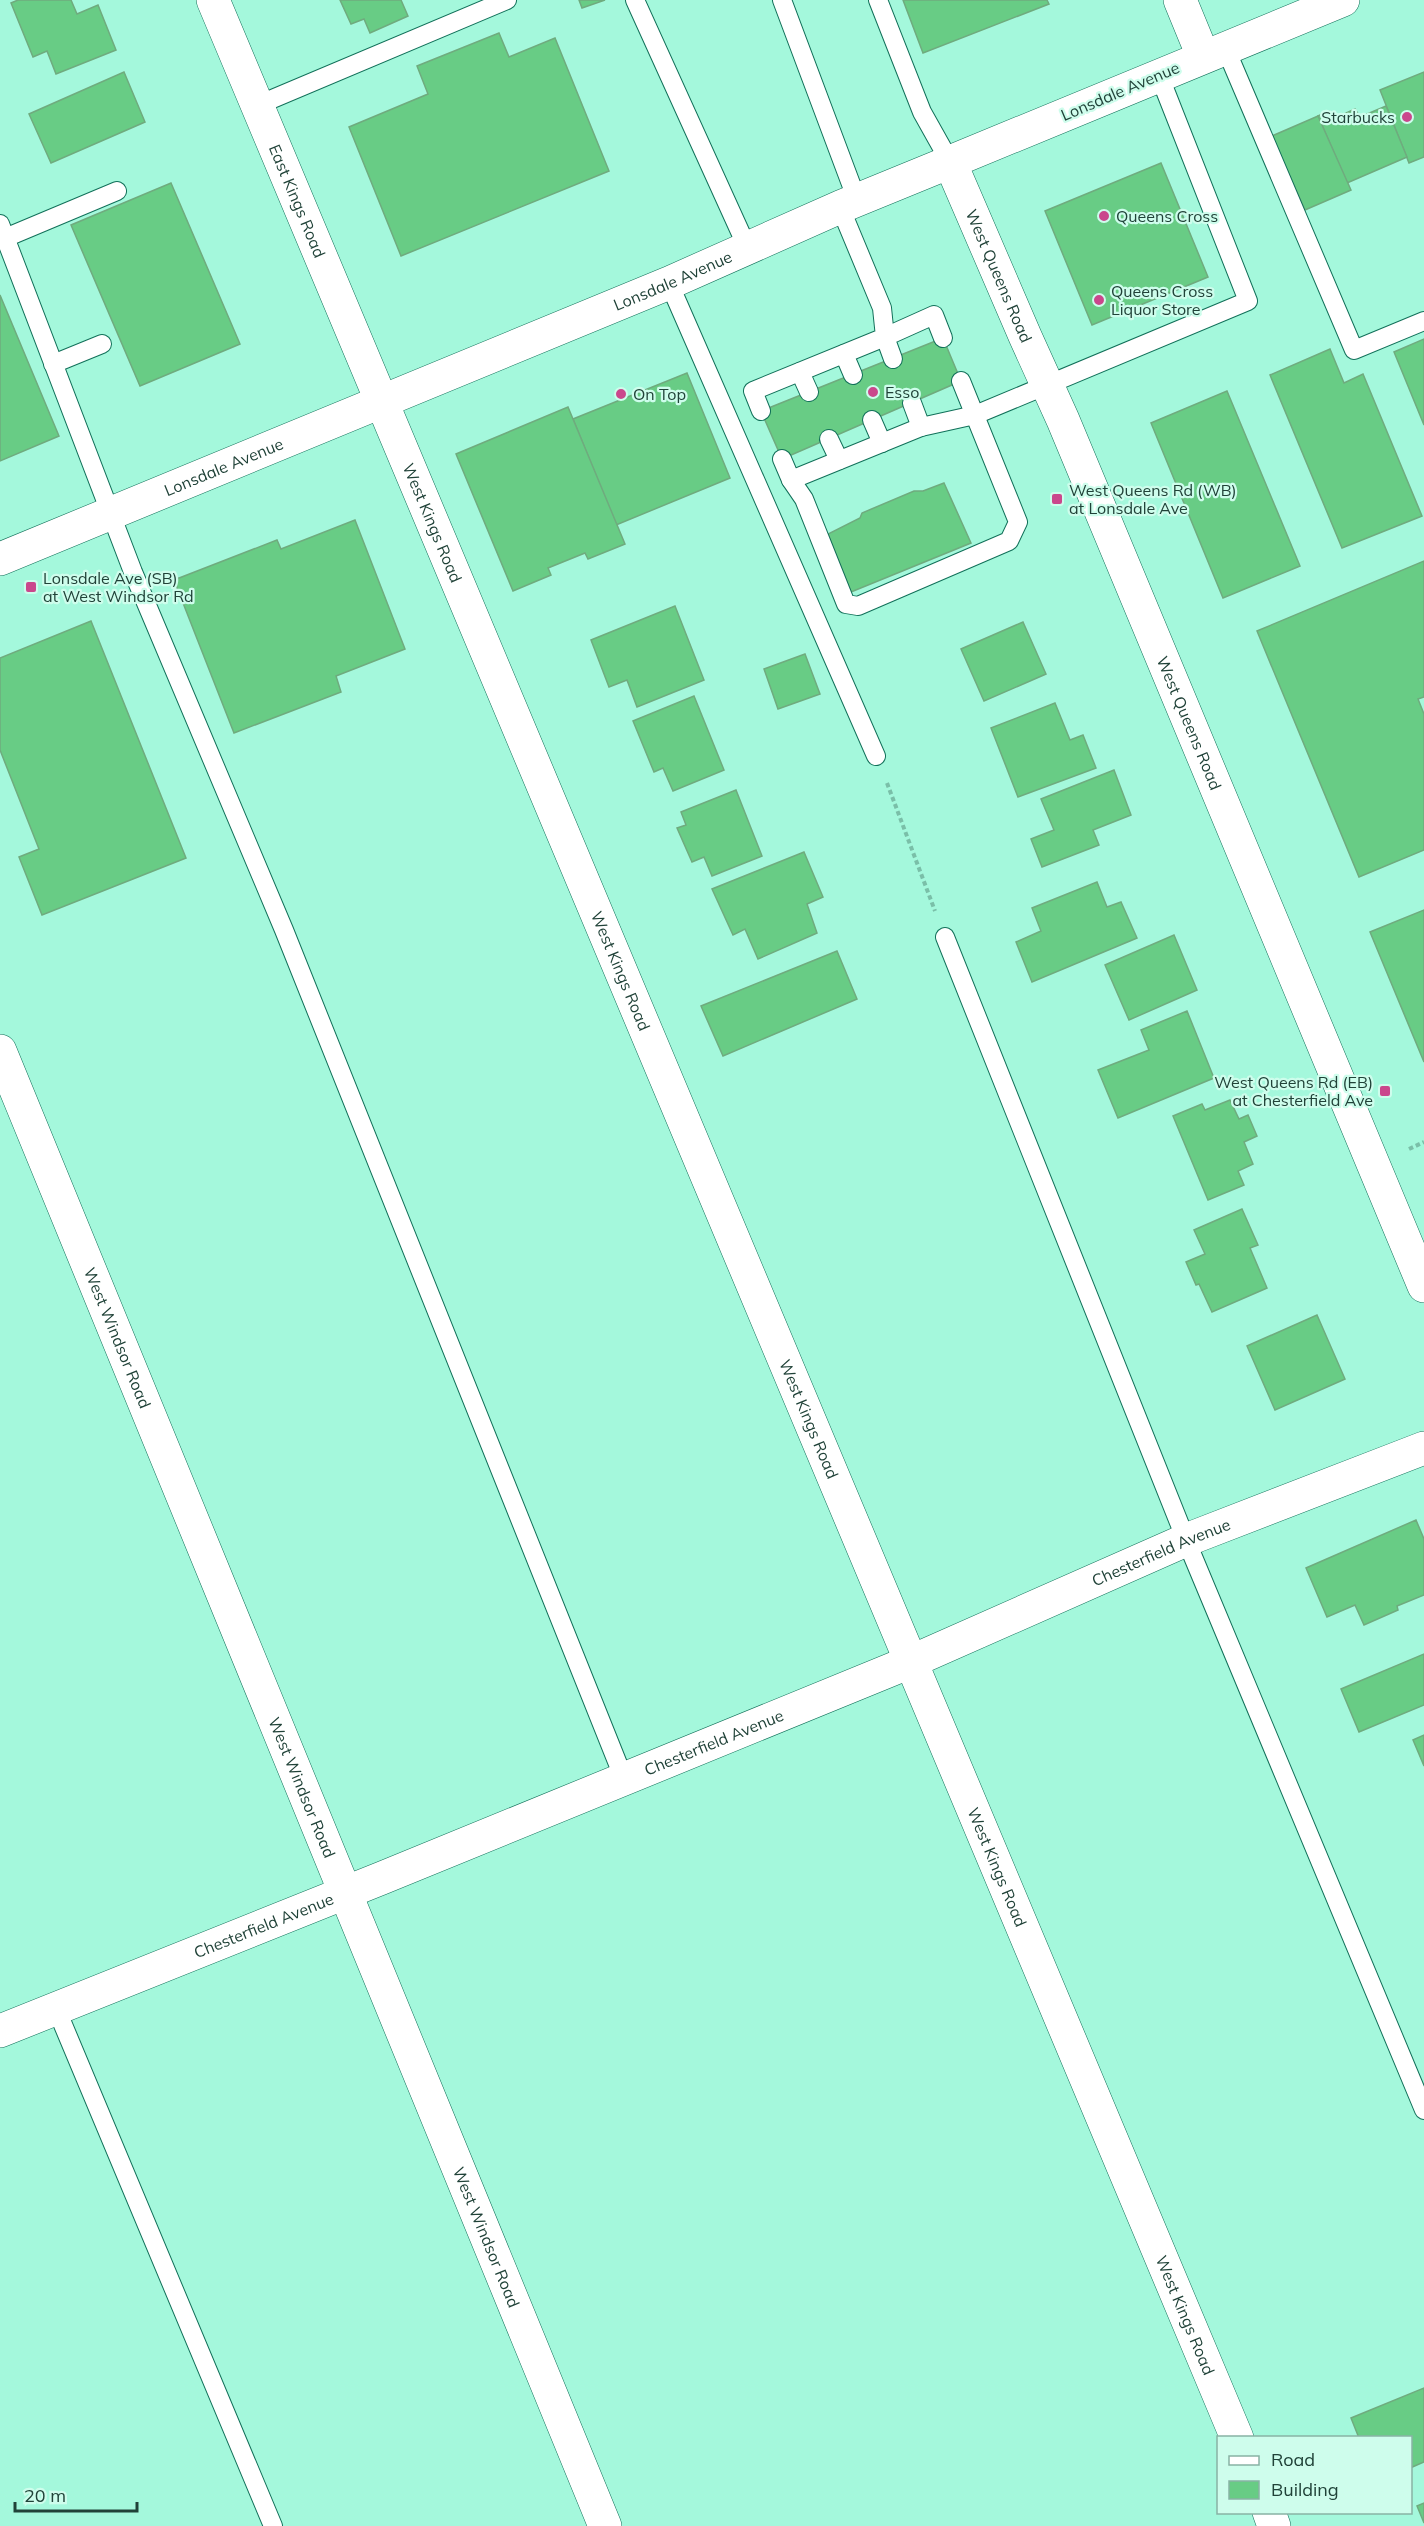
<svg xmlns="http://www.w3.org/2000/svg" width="1424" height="2526" viewBox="0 0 1424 2526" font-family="Mulish,sans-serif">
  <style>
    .building { fill: #68cc85; stroke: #6fab7e; stroke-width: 1.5 }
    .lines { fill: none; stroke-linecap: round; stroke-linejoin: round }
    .service-casing { stroke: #117059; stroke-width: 20 }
    .minor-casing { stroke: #117059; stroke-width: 34 }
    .tertiary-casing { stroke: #117059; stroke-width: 34 }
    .secondary-casing { stroke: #117059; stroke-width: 34 }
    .path { stroke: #7abfa8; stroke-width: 4; stroke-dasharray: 4.5 3; stroke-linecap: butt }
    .service { stroke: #fff; stroke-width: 18 }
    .minor { stroke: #fff; stroke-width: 33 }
    .tertiary { stroke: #fff; stroke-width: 33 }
    .secondary { stroke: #fff; stroke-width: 33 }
    .poi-dot { fill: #ca478c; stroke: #cefdec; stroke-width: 2 }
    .labels { text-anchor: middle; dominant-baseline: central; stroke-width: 4.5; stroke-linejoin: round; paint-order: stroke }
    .street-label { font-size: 16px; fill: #204238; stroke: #cefdec }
    .poi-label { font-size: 16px; fill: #204238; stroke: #cefdec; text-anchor: start }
  </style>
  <rect width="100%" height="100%" fill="#a4f8dc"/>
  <g class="building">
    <polygon points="18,0 71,0 77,14 98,5 116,50 56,74 47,51 33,57 11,3"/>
    <polygon points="340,0 401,0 408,16 370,33 364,19 351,24"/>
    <polygon points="579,0 605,0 582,8"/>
    <polygon points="903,0 1047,0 1049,4 923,53"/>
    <polygon points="499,33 509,57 555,38 609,171 401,256 349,127 428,94 417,66"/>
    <polygon points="124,72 145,122 51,163 29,114"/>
    <polygon points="1424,72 1424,157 1409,163 1380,90"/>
    <polygon points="1386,106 1407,157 1347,183 1318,116 1329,111 1333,119 1355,109 1360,117"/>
    <polygon points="1318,116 1351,190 1305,210 1272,136"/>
    <polygon points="1161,163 1208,277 1092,325 1045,211"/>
    <polygon points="171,183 240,344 140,386 71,225"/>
    <polygon points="0,295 59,436 0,461"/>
    <polygon points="943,338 961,381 782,459 761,411"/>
    <polygon points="1424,339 1424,425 1394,352"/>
    <polygon points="1330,349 1344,383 1363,374 1422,516 1342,548 1270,375"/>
    <polygon points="687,373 730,478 616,525 573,419"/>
    <polygon points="1227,391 1300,566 1223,598 1151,423"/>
    <polygon points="568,407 625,544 588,559 585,553 548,568 551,575 513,591 456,454"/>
    <polygon points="944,483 971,543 851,592 828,534 860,518 862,513 914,491 923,491"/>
    <polygon points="355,520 405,649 336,676 341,692 234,733 174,580 277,540 281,549"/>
    <polygon points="1424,561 1424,697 1418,699 1424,714 1424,850 1359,877 1257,631"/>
    <polygon points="675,606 704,680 637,707 627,680 609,687 591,640"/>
    <polygon points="91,621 186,858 42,915 19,857 39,849 0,750 0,658"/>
    <polygon points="1023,622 1046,674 984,701 961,649"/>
    <polygon points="805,654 820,694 778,709 764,669"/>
    <polygon points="694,696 724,770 673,791 663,768 654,772 633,721"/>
    <polygon points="1055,703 1070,740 1083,735 1096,768 1018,797 991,728"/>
    <polygon points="1114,770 1131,815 1093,830 1099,845 1042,867 1031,839 1054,830 1041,799"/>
    <polygon points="736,790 762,856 712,876 704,857 692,862 677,828 686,825 681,812"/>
    <polygon points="804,852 823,897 807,904 817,933 758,959 745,929 733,935 712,889"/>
    <polygon points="1097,882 1107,907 1121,902 1137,938 1032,982 1016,942 1041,931 1032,908"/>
    <polygon points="1424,910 1424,1062 1370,932"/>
    <polygon points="1174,935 1197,990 1129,1020 1105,965"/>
    <polygon points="837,951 857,999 723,1056 701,1006"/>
    <polygon points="1187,1011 1214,1078 1118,1118 1098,1070 1149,1050 1141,1030"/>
    <polygon points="1230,1100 1239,1119 1248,1115 1257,1136 1244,1142 1253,1164 1238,1171 1244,1185 1208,1200 1173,1116 1202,1104 1205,1110"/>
    <polygon points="1242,1209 1258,1245 1250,1248 1267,1288 1212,1312 1199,1284 1196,1285 1186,1262 1205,1254 1194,1230"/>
    <polygon points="1317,1315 1345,1379 1275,1410 1247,1346"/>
    <polygon points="1416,1520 1424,1539 1424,1595 1397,1606 1398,1610 1364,1625 1355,1605 1327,1617 1306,1568"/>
    <polygon points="1424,1654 1424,1705 1359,1732 1341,1689"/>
    <polygon points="1424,1735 1424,1766 1413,1740"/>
    <polygon points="1424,2388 1424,2462 1410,2468 1410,2438 1359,2438 1351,2418"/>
    <polygon points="1424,2503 1424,2523 1417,2506"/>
  </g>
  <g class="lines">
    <defs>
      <g id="service">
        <polyline points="635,0 747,247"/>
        <polyline points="782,0 857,200"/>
        <polyline points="878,0 922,112 950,162"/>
        <polyline points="1225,47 1354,350 1424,321"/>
        <polyline points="258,105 507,0"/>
        <polyline points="0,224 133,572 284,930 624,1779"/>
        <polyline points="5,238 117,191"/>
        <polyline points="669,283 876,756"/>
        <polyline points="844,354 853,375"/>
        <polyline points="893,359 885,337 934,315 943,338"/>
        <polyline points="53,364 102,344"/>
        <polyline points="800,372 809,392"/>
        <polyline points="912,403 921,427"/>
        <polyline points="761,411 753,391 885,337 882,308 840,207"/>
        <polyline points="872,420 882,443"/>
        <polyline points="829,439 839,460"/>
        <polyline points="782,459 791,480 804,499 846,604 858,606 1009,541 1018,522 961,381"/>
        <polyline points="791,480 921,427 975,415 1248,301 1159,75"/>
        <polyline points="945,937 1186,1540 1424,2110"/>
        <polyline points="56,2008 273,2526"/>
      </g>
      <g id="minor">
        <path id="s1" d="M 213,0 L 1237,2438"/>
        <polyline points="1180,0 1203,56"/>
        <path id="s2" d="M 0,1051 L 605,2526"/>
        <path id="s3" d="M 0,2031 L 382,1878 L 910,1662 L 1186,1540 L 1424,1448"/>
        <polyline points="1269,2512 1274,2526"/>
      </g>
      <g id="tertiary">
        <path id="s4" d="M 0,559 L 669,283 L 840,207 L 950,162"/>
      </g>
      <g id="secondary">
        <path id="s5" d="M 1343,0 L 950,162 L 1025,336 L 1063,420 L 1424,1286"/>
      </g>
    </defs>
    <use href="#service" class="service-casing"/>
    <use href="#minor" class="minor-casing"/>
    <use href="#tertiary" class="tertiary-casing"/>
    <use href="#secondary" class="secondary-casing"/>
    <g class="path">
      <polyline points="887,783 935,911"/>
      <polyline points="1409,1149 1424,1142"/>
    </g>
    <use href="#service" class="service"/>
    <use href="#minor" class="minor"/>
    <use href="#tertiary" class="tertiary"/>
    <use href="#secondary" class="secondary"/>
  </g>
  <g class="poi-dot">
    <circle cx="1407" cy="117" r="6"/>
    <circle cx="1104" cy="216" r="6"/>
    <circle cx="1099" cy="300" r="6"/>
    <circle cx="873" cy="392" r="6"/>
    <circle cx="621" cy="394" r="6"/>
    <rect x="1051" y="493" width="12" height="12" rx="3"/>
    <rect x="25" y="581" width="12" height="12" rx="3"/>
    <rect x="1379" y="1085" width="12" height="12" rx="3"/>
  </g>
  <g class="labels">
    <g class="street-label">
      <text transform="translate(1120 91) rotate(-23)">Lonsdale Avenue</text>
      <text stroke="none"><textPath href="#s1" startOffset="218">East Kings Road</textPath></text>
      <text stroke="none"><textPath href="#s5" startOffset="549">West Queens Road</textPath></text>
      <text stroke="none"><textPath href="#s4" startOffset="728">Lonsdale Avenue</textPath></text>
      <text stroke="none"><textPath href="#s4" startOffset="242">Lonsdale Avenue</textPath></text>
      <text stroke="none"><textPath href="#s1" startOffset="567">West Kings Road</textPath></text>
      <text stroke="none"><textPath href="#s5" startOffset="1035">West Queens Road</textPath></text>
      <text stroke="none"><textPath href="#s1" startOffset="1053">West Kings Road</textPath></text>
      <text stroke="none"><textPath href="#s2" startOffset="310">West Windsor Road</textPath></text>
      <text stroke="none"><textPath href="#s1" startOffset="1539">West Kings Road</textPath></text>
      <text stroke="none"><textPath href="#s3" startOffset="1256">Chesterfield Avenue</textPath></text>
      <text stroke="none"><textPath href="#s3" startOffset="770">Chesterfield Avenue</textPath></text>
      <text stroke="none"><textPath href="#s2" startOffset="796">West Windsor Road</textPath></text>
      <text stroke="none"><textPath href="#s1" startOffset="2025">West Kings Road</textPath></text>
      <text stroke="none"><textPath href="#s3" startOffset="284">Chesterfield Avenue</textPath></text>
      <text stroke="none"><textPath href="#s2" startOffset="1282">West Windsor Road</textPath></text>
      <text stroke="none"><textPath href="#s1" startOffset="2511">West Kings Road</textPath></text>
    </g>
    <g class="poi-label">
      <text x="1395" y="117" text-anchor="end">Starbucks</text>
      <text x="1116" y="216">Queens Cross</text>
      <text x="1111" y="291">Queens Cross<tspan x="1111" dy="18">Liquor Store</tspan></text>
      <text x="885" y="392">Esso</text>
      <text x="633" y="394">On Top</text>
      <text x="1069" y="490">West Queens Rd (WB)<tspan x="1069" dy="18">at Lonsdale Ave</tspan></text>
      <text x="43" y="578">Lonsdale Ave (SB)<tspan x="43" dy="18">at West Windsor Rd</tspan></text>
      <text x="1373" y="1082" text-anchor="end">West Queens Rd (EB)<tspan x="1373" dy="18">at Chesterfield Ave</tspan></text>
    </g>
  </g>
  <rect x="1217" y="2436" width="195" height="78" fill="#cefdec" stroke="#88b2a4" stroke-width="1.5"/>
  <rect x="1229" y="2456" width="30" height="9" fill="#ffffff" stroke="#88b2a4" stroke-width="1.5"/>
  <text x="1271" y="2466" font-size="18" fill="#204238">Road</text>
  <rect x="1229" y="2481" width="30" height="18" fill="#68cc85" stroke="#88b2a4" stroke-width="1.5"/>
  <text x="1271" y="2496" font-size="18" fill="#204238">Building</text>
  <path d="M15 2502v9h122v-9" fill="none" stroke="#204238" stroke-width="3"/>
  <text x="24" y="2502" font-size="18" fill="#204238" stroke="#cefdec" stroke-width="4.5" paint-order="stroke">20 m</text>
</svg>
